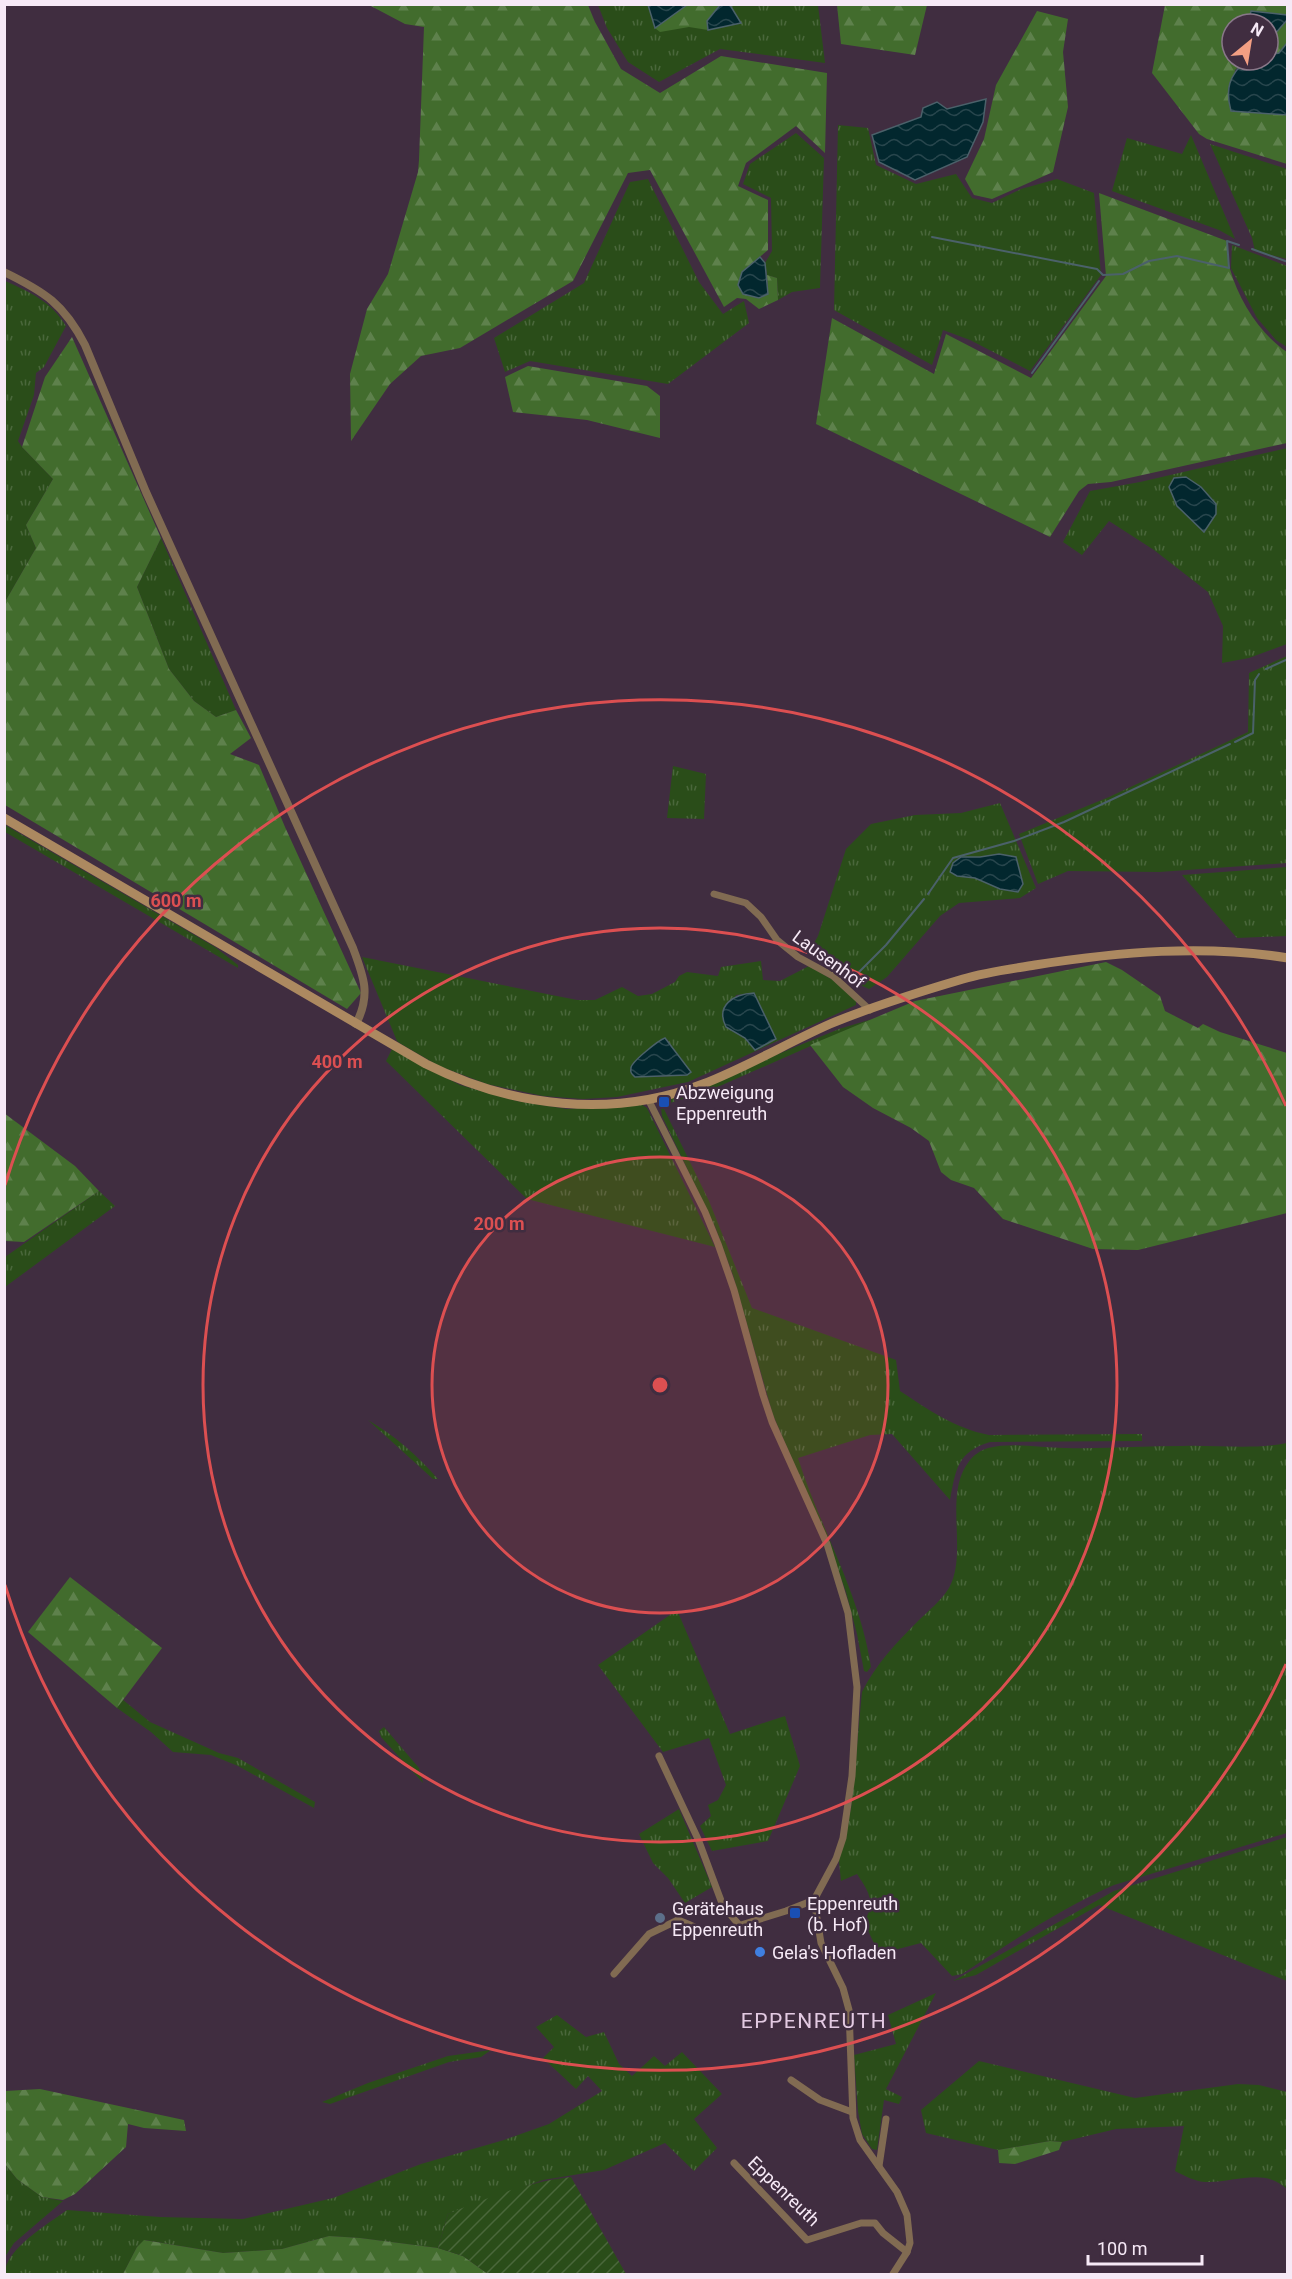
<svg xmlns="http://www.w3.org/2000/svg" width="1292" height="2279" viewBox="0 0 1292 2279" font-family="Roboto,sans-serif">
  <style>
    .grass { fill: url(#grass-tufts); fill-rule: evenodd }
    .forest { fill: url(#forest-firs) }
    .garden { fill: url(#garden-furrows) }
    .water { fill: url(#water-waves); stroke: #4b616a; stroke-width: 1.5 }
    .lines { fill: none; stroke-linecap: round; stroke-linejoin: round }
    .stream { stroke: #4b616a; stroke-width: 2 }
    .minor { stroke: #816b52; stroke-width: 7 }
    .tertiary { stroke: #816b52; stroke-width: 8 }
    .secondary { stroke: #ac8960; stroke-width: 9 }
    .ring { fill: none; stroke: #dc4f51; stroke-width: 3 }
    .transit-dot { fill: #1a4fb4; stroke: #402d40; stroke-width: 2 }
    .service-dot { fill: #5c6f8a; stroke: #402d40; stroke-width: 2 }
    .shop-dot { fill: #3f7fe0; stroke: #402d40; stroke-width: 2 }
    .labels { text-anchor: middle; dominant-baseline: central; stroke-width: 5; stroke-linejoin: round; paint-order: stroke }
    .street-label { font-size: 18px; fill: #f6e9f6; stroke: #402d40 }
    .poi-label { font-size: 18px; fill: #f6e9f6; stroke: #402d40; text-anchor: start }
    .quarter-label { font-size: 21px; letter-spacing: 1.5px; fill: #e3cae2; stroke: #402d40 }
    .centre { fill: #dc4f51; stroke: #402d40; stroke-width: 3 }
    .ring-label { font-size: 18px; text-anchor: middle; font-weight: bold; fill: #dc4f51; stroke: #402d40; stroke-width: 5; stroke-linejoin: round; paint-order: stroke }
  </style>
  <defs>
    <pattern id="grass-tufts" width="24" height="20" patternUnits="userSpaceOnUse" patternTransform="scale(1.5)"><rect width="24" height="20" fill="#2a4d19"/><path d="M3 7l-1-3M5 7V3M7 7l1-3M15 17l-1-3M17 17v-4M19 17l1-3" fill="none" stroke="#4a673b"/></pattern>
    <pattern id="forest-firs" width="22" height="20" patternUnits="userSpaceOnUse" patternTransform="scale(1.5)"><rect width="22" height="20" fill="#426c2d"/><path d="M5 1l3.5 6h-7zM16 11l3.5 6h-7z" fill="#5e814c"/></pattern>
    <pattern id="garden-furrows" width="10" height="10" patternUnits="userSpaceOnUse" patternTransform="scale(1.5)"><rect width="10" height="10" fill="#2a4d19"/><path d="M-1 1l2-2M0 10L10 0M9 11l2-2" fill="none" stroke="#4a673b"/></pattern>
    <pattern id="water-waves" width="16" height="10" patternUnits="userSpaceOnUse" patternTransform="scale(1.5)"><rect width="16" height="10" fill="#02272e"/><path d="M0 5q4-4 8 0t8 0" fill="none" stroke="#28464d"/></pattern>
  </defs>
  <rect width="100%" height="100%" fill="#402d40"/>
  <g class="grass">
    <polygon points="598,5 818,5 825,63 720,49 659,82 628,62 607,28"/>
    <polygon points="838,125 868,128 876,165 916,184 956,174 972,198 992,203 1021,189 1057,179 1094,193 1101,275 1030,371 970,340 943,330 932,365 834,310"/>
    <polygon points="796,133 824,158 820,288 792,292 778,300 777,278 767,275 765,263 772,251 771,198 743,184 750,164"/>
    <polygon points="1191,135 1235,239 1219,230 1112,191 1127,138 1182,154"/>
    <polygon points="1210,144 1287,169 1287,259 1255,251 1252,238"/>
    <polygon points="648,179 699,282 723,314 744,301 749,323 668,384 530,361 505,372 494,338 584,283 630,182"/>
    <polygon points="1232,245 1287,266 1287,347 1276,340 1257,318 1231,268"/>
    <path d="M 5,281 C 30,292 52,302 66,326 L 44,367 L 36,373 L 34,395 L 18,441 L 22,447 L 53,479 L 26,525 L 36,548 L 5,602 Z"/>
    <polygon points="1287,448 1287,644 1249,658 1222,663 1223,626 1208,592 1154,550 1109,521 1082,555 1063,542 1090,491 1140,482"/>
    <polygon points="161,538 236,710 216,717 194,701 169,669 137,587"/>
    <polygon points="1287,656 1287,863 1159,872 1068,871 1038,884 1019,834 1109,797 1248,732 1249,673"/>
    <polygon points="673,766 706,774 704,819 667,818"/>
    <polygon points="1000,803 1036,888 1020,898 959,903 940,916 887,977 869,989 854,982 809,952 818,936 846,849 871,824 915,815 961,813"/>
    <polygon points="5,825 215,947 238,965 238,968 5,832"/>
    <polygon points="1287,867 1287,936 1237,938 1182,875"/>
    <path d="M 362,957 L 577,1000 L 595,1000 L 622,987 L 638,996 L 652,994 L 675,982 L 679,976 L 687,972 L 718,976 L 721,967 L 761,961 L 763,980 L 780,981 L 809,966 L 838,983 L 856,1001 L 856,1005 L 688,1082 L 617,1097 L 583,1099 L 543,1096 L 487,1084 L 439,1066 L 401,1044 L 397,1041 ZM 754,993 L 776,1039 L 755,1050 L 745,1038 L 726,1027 L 736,995 ZM 667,1039 L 687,1075 L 655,1077 L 632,1065 L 656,1043 Z"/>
    <path d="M 872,1019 L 713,1089 L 667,1104 L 664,1109 L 709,1201 L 752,1308 L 896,1360 L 900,1391 C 929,1410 954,1428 989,1435 L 1142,1434 L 1142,1441 L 990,1442 C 957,1452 956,1469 950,1500 L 892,1434 L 870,1435 L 798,1458 C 820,1528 860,1593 871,1667 L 867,1672 L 864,1671 L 857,1634 L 846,1592 L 828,1542 L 773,1415 L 733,1275 L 716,1229 L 662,1116 L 661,1108 L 665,1102 L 672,1098 L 839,1029 Z"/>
    <polygon points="392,1049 460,1085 517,1101 567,1109 641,1104 647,1108 715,1247 527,1199 386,1061"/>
    <polygon points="99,1191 115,1206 5,1287 5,1257"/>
    <path d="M 368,1420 C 395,1436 417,1455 438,1479 L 433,1479 Z"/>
    <path d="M 1287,1443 L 1287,1833 L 1114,1885 C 1060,1909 1011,1942 962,1974 L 952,1976 L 921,1943 L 879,1954 L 864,1922 C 876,1902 869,1892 857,1874 L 841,1881 L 838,1852 L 851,1809 L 862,1692 C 876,1664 896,1643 918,1621 C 928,1611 941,1601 949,1588 C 969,1551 942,1494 970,1460 C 974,1455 981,1450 988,1448 C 1013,1442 1041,1448 1065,1448 C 1105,1449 1144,1446 1183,1446 C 1218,1445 1253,1450 1287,1443 Z"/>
    <polygon points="677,1610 730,1734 785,1716 800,1766 768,1841 712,1851 700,1826 711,1816 708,1805 718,1800 726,1785 709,1738 663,1752 598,1665"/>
    <polygon points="122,1699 150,1722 219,1753 238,1758 315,1802 314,1808 238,1766 211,1755 173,1752 151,1732 117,1708"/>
    <polygon points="384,1727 419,1768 423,1783 381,1737 379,1731"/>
    <polygon points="679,1809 712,1887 685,1903 668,1878 653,1863 639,1834"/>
    <polygon points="1287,1837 1287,1981 1099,1905 976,1975 953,1981 1114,1891"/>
    <polygon points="936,1993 886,2089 902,2097 899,2104 884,2100 877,2150 872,2149 862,2134 858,2111 854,2055 896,2044 888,2015"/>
    <path d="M 557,2015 L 586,2037 L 604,2032 L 619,2064 L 632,2076 L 654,2056 L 665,2066 L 682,2052 L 722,2094 L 694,2119 L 717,2148 L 694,2171 L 665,2143 L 604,2170 L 543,2180 L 448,2214 L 438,2248 L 360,2238 L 329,2236 L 282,2249 L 223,2253 L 145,2240 L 137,2247 L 123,2274 L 5,2274 C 4,2250 48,2224 67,2210 L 160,2217 L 243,2219 L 333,2198 L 421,2164 L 504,2140 L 549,2124 L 602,2091 L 588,2076 L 576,2089 L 543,2058 L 554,2047 L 536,2027 Z"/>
    <polygon points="491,2050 481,2057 449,2062 330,2104 322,2102 368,2083 448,2056"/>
    <path d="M 979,2061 L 1135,2098 L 1238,2084 L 1259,2085 L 1287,2092 L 1287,2189 C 1264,2167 1234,2183 1206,2182 C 1196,2182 1185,2176 1175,2171 L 1184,2126 L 1116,2129 L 1062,2142 L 1050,2141 L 998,2150 L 926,2133 L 921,2110 Z"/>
    <polygon points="5,2164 17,2179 42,2197 63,2201 14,2243 5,2257"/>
  </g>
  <g class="forest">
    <polygon points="369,5 588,5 595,22 621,69 660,93 721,56 827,73 825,153 796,126 746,163 738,186 768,200 768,250 742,272 768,294 767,275 777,278 778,300 759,309 746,299 737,298 724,307 650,170 628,173 573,281 460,348 421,356 390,384 351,441 350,374 367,309 388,274 418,172 419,160 424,27 405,24"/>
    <polygon points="687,5 720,5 707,21 708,30 689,27 660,32 655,28"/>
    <polygon points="837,5 927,5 915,55 841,44"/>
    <polygon points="1165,5 1287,5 1287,15 1251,11 1248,24 1232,24 1232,60 1246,60 1235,70 1232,111 1287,115 1287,164 1207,139 1199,134 1152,73"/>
    <polygon points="1037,11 1068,19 1063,52 1068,107 1053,172 992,199 974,195 965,179 984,139 996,85"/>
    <polygon points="1287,20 1287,43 1279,53 1268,55 1268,42"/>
    <path d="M 1099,193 L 1227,241 C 1228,250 1227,260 1230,269 C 1239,301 1260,334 1287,352 L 1287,443 L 1111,482 L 1088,484 L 1079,491 L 1050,537 L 816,424 L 832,318 L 934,374 L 946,334 L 1031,378 L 1106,276 Z"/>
    <polygon points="72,337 161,538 137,587 169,669 194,701 216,717 236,710 251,738 230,754 259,765 285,827 361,993 347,1009 5,805 5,602 36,548 26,525 53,479 22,447 45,377"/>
    <polygon points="528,366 647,386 660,396 660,438 587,420 513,412 505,377"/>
    <polygon points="1106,962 1122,970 1160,996 1165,1011 1198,1028 1203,1024 1220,1032 1287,1053 1287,1213 1138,1250 1093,1249 1003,1219 974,1188 951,1180 941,1172 929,1141 911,1128 873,1108 843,1087 810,1045 915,1001"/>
    <polygon points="4,1113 75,1166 99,1191 24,1242 5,1241"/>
    <polygon points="70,1577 162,1648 117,1708 28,1632"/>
    <polygon points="40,2089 184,2120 186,2131 144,2128 128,2124 126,2147 75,2194 63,2200 42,2197 17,2179 5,2164 5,2091"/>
    <polygon points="1050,2141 1062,2142 1059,2150 1015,2164 999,2163 998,2150"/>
    <polygon points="329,2236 360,2238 438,2248 463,2256 488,2274 123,2274 137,2247 144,2240 223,2253 282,2249"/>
  </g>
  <path class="garden" d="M 571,2177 L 626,2274 L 488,2274 L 463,2256 L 438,2248 L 448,2214 C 489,2197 527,2182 571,2177 Z"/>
  <g class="water">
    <polygon points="648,5 648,4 687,5 655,28"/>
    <polygon points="720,5 730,5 741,23 708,30 707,21"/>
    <polygon points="1251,11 1287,15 1287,20 1268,42 1268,24 1248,24"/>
    <path d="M 1287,43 L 1287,115 L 1231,111 C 1225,89 1229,76 1246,60 L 1268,60 L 1268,55 L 1279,53 Z"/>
    <polygon points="986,99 983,122 967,157 915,180 879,162 872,135 921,117 923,108 937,102 947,109"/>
    <polygon points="760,257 765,263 768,294 759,298 743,294 738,285 742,272"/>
    <polygon points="1186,477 1201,487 1216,504 1216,514 1204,532 1177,506 1169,487 1174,478"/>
    <polygon points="999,854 1016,857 1023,884 1018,892 1000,889 975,878 957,876 950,872 953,863 961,857 980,857"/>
    <path d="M 754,993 L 776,1039 L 755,1050 L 745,1038 L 726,1027 C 715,1005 734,994 754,993 Z"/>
    <path d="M 665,1038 L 691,1072 L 687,1075 L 635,1077 C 632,1074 630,1073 631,1068 C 631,1062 659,1040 665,1038 Z"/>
  </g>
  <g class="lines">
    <g class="stream">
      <polyline points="932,237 1097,269 1103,275 1123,274 1149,261 1177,256 1229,268 1227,241 1239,245"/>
      <polyline points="1252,249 1288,262"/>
      <polyline points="1032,373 1099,281"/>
      <polyline points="1266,669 1288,659"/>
      <polyline points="1235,742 1253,733 1255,680 1259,674"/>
      <polyline points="928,894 953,858 1014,841 1064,822 1230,744"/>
      <polyline points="858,973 886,945 924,899"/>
    </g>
    <g class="minor">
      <polyline points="714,894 746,903 761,917 777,940 798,957 833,976 870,1010"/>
      <polyline points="648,1099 705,1212 718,1244 734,1290 763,1395 772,1422 827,1544 848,1613 857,1687 852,1776 843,1838 836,1859 814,1900 821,1943 843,1988 849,2010 853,2118 860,2140 897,2192 907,2215 910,2243 907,2252 893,2274"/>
      <polyline points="659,1756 698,1839 723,1906 740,1926"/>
      <path d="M 614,1974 L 649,1934 L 678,1920 C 691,1924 699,1931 712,1934 L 786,1911 L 814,1900"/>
      <polyline points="791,2080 820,2100 852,2112"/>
      <polyline points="734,2163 807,2240 861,2223 875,2223 883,2233 907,2252"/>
      <polyline points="879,2166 886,2119"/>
    </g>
    <path class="tertiary" d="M 4,272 C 45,292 64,304 85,345 L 146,492 L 353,948 C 364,977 371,995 356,1024"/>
    <path class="secondary" d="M 4,818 L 426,1064 C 511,1107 613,1119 703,1084 C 747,1067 787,1043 830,1024 C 873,1006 919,992 963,979 C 986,972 1011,969 1035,965 C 1118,952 1204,944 1288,958"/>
  </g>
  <circle cx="660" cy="1385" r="228" fill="#dc4f51" fill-opacity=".12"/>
  <g class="ring">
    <circle cx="660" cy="1385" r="228"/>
    <circle cx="660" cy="1385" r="457"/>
    <path d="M1286 1664A685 685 0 0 1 5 1585M5 1185A685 685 0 0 1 1286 1106"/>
  </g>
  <g class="transit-dot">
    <rect x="658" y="1096" width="12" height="12" rx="3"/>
    <rect x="789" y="1907" width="12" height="12" rx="3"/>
  </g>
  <circle class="service-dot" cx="660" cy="1918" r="6"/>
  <circle class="shop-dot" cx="760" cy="1952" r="6"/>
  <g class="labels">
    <g class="street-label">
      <text transform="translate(829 959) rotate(36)">Lausenhof</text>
      <text transform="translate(784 2191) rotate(44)">Eppenreuth</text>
    </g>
    <g class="poi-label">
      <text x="676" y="1092">Abzweigung<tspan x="676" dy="21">Eppenreuth</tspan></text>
      <text x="807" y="1903">Eppenreuth<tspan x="807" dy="21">(b. Hof)</tspan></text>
      <text x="672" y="1908">Gerätehaus<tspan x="672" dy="21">Eppenreuth</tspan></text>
      <text x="772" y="1952">Gela's Hofladen</text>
    </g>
    <g class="quarter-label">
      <text x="814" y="2021">EPPENREUTH</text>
    </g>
  </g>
  <circle cx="660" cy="1385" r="9" class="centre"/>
  <g class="ring-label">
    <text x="176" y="907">600 m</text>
    <text x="337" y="1068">400 m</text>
    <text x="499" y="1230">200 m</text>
  </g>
  <rect width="1292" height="2279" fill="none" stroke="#f6e9f6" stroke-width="12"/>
  <g transform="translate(1250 42) rotate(30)"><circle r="28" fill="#402d40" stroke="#897889" stroke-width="1.5"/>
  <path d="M0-4.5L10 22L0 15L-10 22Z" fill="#f39f83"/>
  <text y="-9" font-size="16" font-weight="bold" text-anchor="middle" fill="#f6e9f6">N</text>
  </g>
  <path d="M1088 2255v9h114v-9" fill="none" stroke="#f6e9f6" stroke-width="3"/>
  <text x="1097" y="2255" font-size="18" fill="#f6e9f6" stroke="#402d40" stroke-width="4.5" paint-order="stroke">100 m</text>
</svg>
